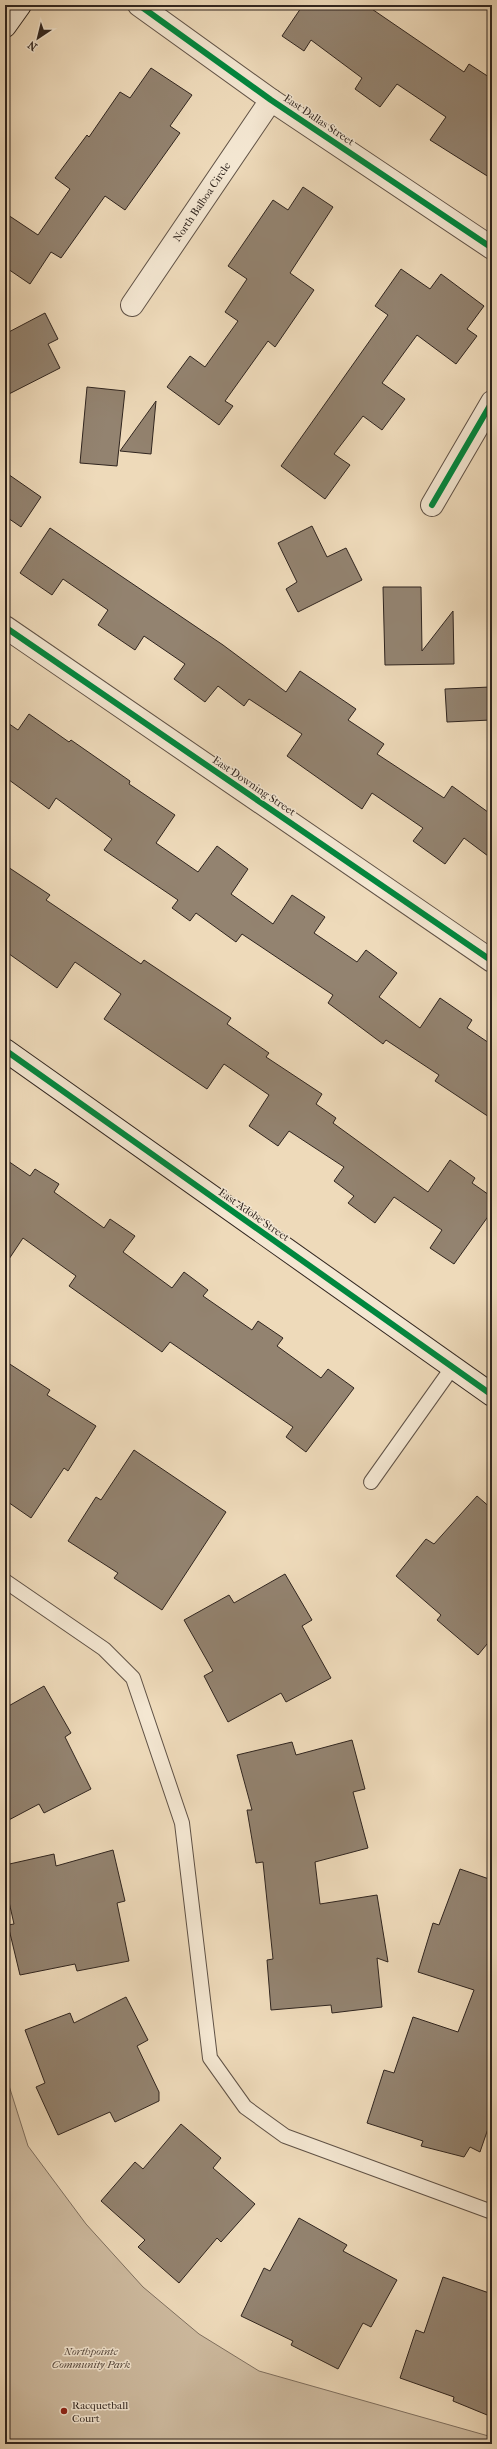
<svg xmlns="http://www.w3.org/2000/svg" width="497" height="2449" viewBox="0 0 497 2449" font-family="'IM FELL French Canon',serif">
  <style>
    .green { fill: #cebba0; stroke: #7f7060 }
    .building { fill: #938370; stroke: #30251f }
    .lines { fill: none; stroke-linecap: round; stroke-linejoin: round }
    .lane-casing { stroke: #605246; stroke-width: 16 }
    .street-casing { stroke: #605246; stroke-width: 24 }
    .secondary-casing { stroke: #30251f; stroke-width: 24 }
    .lane { stroke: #f4e7d2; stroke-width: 14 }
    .street { stroke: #f4e7d2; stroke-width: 22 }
    .secondary { stroke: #f4e7d2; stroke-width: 22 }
    .cycleway-casing { stroke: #f4e7d2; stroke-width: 8 }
    .cycleway { stroke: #00873e; stroke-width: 6 }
    .poi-dot { fill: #8f2418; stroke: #f4e7d2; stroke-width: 1.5 }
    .labels { text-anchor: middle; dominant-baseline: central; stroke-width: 3; stroke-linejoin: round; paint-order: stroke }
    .street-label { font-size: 11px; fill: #30251f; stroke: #f4e7d2 }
    .park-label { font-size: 11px; font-style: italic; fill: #584a3f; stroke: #f4e7d2 }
    .poi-label { font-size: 11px; fill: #30251f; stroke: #f4e7d2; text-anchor: start }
  </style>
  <rect width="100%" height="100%" fill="#eedaba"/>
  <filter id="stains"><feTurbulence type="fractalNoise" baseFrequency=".005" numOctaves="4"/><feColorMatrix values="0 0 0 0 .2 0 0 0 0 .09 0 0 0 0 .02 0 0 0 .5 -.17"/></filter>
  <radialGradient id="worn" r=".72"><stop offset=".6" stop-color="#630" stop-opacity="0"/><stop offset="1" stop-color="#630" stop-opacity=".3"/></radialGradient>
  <polygon class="green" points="5,2073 28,2146 86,2224 143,2287 199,2334 259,2371 492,2437 492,2444 5,2444"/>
  <g class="building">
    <polygon points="303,5 366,5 464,72 469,64 492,79 492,179 430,140 446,117 397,84 380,107 355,89 362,78 311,40 304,51 282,36"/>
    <polygon points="151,68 192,95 170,126 180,133 125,210 105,196 61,258 51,252 30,284 5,267 5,213 38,235 70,189 55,178 87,135 89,137 120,92 130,98"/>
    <polygon points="303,187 333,207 290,273 314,290 275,347 268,341 225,401 233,406 219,425 167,387 190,356 205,367 238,321 225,312 247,279 228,266 273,200 288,210"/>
    <polygon points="401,269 430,289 441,274 484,306 467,329 477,336 456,364 417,335 382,383 405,399 382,430 363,416 334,454 350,465 325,499 281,466 388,315 375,306"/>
    <polygon points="45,313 58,339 48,344 60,368 5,396 5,334"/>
    <polygon points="87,387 125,391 117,466 80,463"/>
    <polygon points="156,401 151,454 120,451"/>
    <polygon points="5,472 41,497 21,527 5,516"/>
    <polygon points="312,526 327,557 346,548 362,580 298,612 286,589 297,582 278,543"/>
    <polygon points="50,528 223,645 286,692 300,671 356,709 348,720 384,744 377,754 444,798 452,786 492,815 492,859 464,838 445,864 413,841 423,828 372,793 362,809 287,756 302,734 249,699 244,706 218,686 205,702 174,679 185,664 144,636 135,650 98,625 108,610 63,579 52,595 20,573"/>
    <polygon points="383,587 421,587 422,651 453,611 454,664 385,665"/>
    <polygon points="490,687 491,720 447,722 445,689"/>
    <polygon points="29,714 69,742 71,740 130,781 129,784 175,815 156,843 198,872 217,846 248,869 231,894 273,924 292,895 325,917 314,933 357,962 366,950 397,973 379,997 420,1028 440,998 472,1020 467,1028 492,1045 492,1119 435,1081 439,1075 386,1040 383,1044 328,1003 333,995 242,934 236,942 196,913 190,921 172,908 178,900 104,850 112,839 56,798 49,809 5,777 5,721 18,730"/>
    <polygon points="5,865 50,895 46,900 141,964 144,960 231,1018 227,1024 269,1053 266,1057 322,1094 316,1104 336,1118 333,1123 428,1192 450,1160 475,1178 472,1183 492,1197 492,1211 454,1264 430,1248 442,1230 394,1197 375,1223 348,1203 354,1196 334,1181 344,1167 289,1131 278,1146 249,1126 269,1095 224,1064 207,1089 104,1019 121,994 75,962 57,988 5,951"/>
    <polygon points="5,1159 30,1176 35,1169 59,1184 54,1192 104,1228 110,1219 135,1236 123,1252 172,1288 184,1272 208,1290 203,1296 252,1330 258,1321 283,1338 277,1346 321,1378 328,1369 354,1388 306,1452 286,1437 293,1427 170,1342 162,1352 69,1286 76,1276 23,1238 5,1265"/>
    <polygon points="5,1361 50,1390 47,1395 96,1426 68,1471 64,1468 31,1518 5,1500"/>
    <polygon points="134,1450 226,1512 162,1610 114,1578 118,1573 68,1541 96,1497 101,1500"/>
    <polygon points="477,1496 492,1509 492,1638 478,1655 437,1620 441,1615 396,1576 426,1539 434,1544"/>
    <polygon points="285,1574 312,1620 302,1626 331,1678 286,1702 281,1693 228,1722 204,1676 213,1671 184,1620 229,1595 234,1603"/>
    <polygon points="44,1686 71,1733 65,1737 91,1789 44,1813 39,1804 5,1822 5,1708"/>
    <polygon points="352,1740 365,1789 353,1792 368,1848 315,1862 320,1904 377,1895 388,1962 377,1958 382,2007 332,2013 331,2005 271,2010 267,1960 273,1959 263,1862 256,1863 247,1810 252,1810 237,1755 292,1742 296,1755"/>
    <polygon points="113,1850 125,1901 117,1903 129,1961 77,1971 75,1964 20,1975 8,1925 14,1924 5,1884 5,1865 54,1854 56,1866"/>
    <polygon points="460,1869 492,1880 492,2117 480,2152 470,2147 464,2157 421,2146 423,2141 367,2123 384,2070 394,2073 413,2017 458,2032 474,1990 418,1972 433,1923 439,1925"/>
    <polygon points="126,1997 148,2040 137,2046 159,2092 159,2101 115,2122 110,2112 58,2135 36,2087 45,2083 25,2030 70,2013 74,2023"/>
    <polygon points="181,2124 221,2158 213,2168 255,2204 221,2242 217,2238 179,2283 138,2247 145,2240 101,2201 135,2162 143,2169"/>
    <polygon points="299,2218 347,2245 343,2251 397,2280 371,2327 363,2323 338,2369 291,2345 293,2341 241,2316 264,2268 270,2271"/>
    <polygon points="443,2277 492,2294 492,2417 453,2401 454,2397 400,2378 416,2330 424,2333"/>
  </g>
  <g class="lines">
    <defs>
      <g id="lane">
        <polyline points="371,1482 452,1368"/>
        <polyline points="5,1581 104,1649 133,1678 182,1823 210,2058 245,2107 285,2136 492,2212"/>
      </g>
      <g id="street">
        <polyline points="139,5 271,100 492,248"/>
        <polyline points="132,305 271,100"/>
        <polyline points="432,505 492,402"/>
        <polyline points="5,627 492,961"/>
      </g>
      <g id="secondary">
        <polyline points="5,26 20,5"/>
        <polyline points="5,1050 492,1395"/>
      </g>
    </defs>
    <use href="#lane" class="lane-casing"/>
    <use href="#street" class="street-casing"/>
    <use href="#secondary" class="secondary-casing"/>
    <use href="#lane" class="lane"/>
    <use href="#street" class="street"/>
    <use href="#secondary" class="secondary"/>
    <defs>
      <g id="cycleway">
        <polyline points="139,5 271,100 492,248"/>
        <polyline points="432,505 492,402"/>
        <polyline points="5,627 492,961"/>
        <polyline points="5,1050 492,1395"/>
      </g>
    </defs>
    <use href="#cycleway" class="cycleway-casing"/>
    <use href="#cycleway" class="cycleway"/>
  </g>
  <circle class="poi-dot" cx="64" cy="2411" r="4"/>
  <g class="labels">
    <g class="street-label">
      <text transform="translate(319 120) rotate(34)">East Dallas Street</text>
      <text transform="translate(202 202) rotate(-56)">North Balboa Circle</text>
      <text transform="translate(254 786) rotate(34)">East Downing Street</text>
      <text transform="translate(254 1215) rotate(35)">East Adobe Street</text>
    </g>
    <g class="park-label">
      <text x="91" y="2351">Northpointe<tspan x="91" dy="13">Community Park</tspan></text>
    </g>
    <g class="poi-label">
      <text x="72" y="2405">Racquetball<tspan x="72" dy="13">Court</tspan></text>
    </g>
  </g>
  <rect width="497" height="2449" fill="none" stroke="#eedaba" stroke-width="20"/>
  <rect x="6" y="6" width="485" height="2437" fill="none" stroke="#30251f" stroke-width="2"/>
  <rect x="10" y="10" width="477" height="2429" fill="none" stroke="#30251f"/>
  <g transform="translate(38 38) rotate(215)" stroke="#f4e7d2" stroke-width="3" paint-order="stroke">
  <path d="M0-3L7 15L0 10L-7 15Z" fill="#30251f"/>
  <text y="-6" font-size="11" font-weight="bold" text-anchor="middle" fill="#30251f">N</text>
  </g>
  <rect width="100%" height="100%" filter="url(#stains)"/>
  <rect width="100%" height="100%" fill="url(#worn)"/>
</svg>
